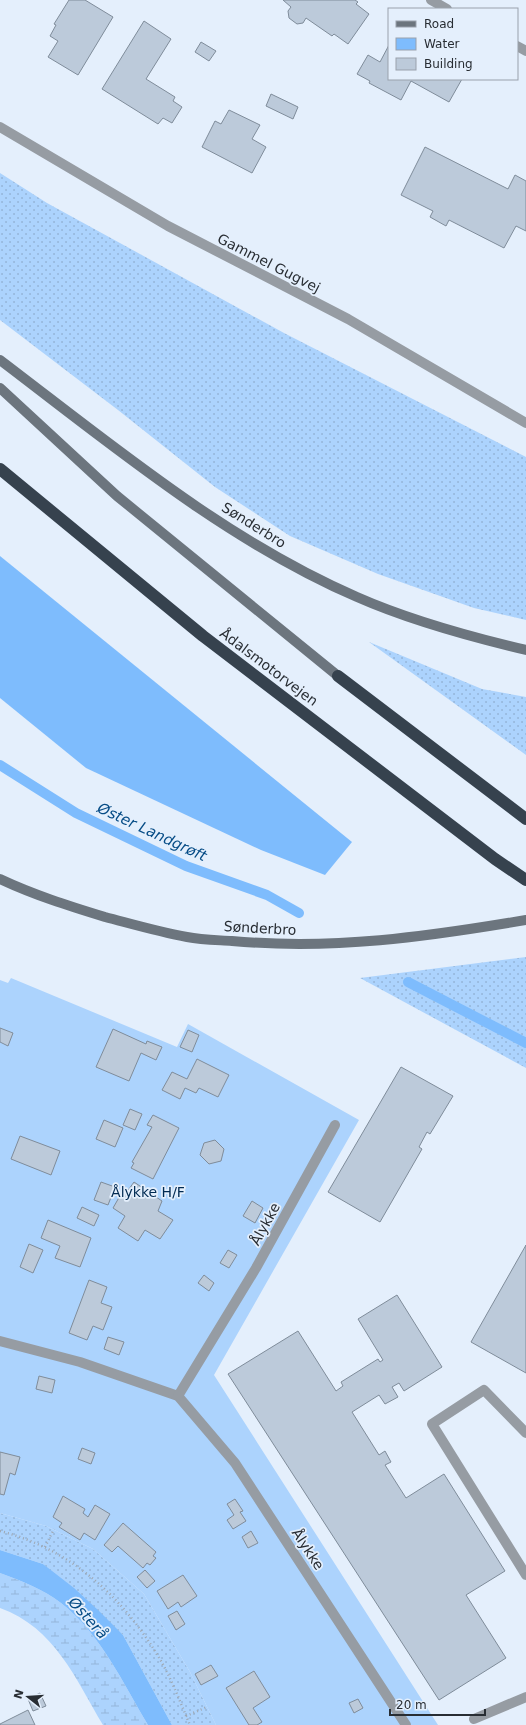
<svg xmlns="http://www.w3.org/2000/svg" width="526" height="1725" viewBox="0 0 526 1725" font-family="'DejaVu Sans',sans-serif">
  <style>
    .grass { fill: url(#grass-dots) }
    .wetland { fill: url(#wetland-marsh) }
    .garden { fill: #acd3fd }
    .water { fill: #7ebcfd }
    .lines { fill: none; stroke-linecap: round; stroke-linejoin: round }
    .stream { stroke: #7ebcfd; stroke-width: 10 }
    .building { fill: #bccada; stroke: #7f8c9a }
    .path { stroke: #9ea7b1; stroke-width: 2.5; stroke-dasharray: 1 3; stroke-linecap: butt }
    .lane { stroke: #969ca3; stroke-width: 10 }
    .street { stroke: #969ca3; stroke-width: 10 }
    .secondary { stroke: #6c757e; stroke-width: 10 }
    .highway { stroke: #36424e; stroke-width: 12 }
    .labels { text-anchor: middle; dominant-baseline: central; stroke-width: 3.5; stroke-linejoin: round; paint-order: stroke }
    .street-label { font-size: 14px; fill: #282d33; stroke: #e4effc }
    .park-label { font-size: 14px; fill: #002a52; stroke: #e4effc }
    .water-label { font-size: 15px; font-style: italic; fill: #064c86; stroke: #e4effc }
  </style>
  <defs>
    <pattern id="grass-dots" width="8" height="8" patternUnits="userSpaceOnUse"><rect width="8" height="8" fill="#acd3fd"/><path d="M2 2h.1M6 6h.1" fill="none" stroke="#94b5d9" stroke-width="1.8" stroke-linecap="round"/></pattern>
    <pattern id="wetland-marsh" width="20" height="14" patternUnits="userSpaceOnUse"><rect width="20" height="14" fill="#acd3fd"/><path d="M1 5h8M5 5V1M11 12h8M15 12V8" fill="none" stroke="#94b5d9"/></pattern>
  </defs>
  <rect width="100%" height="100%" fill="#e4effc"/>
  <g class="grass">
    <polygon points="0,173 47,203 284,333 526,457 526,620 474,608 378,574 290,536 215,487 118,410 0,320"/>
    <polygon points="369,642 482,689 526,697 526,755"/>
    <polygon points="526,957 526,1068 360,978"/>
    <polygon points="0,1513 46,1526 93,1549 144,1594 190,1672 216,1725 172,1725 123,1635 43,1564 0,1550"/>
  </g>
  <path class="wetland" d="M 0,1573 C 21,1581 43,1589 61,1603 C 100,1633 123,1683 148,1725 L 103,1725 C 75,1678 55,1628 0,1608 Z"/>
  <polygon class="garden" points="11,978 177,1047 188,1024 359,1120 214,1375 438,1725 216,1725 190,1672 144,1594 93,1549 46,1526 0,1513 0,980 8,983"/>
  <g class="water">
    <polygon points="0,556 352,842 325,875 261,850 86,768 0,698"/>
    <path d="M 0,1550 L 43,1564 L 74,1588 L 99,1611 L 123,1635 L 172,1725 L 148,1725 C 123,1683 100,1633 61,1603 C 43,1589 21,1581 0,1573 Z"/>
  </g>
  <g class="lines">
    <g class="stream">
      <polyline points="0,765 76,813 186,866 267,895 299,913"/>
      <polyline points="408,982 526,1043"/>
    </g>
  </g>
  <g class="building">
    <polygon points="69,0 85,0 113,17 78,75 48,57 58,41 50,36 56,25 54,24"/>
    <polygon points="283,0 355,0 358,2 356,4 369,14 348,44 334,34 332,36 306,18 303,23 297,24 289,18 288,11 291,7"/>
    <polygon points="144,21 171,39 146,79 175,97 173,101 182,107 172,123 163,118 158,124 102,89"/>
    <polygon points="201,42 216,51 209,61 195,52"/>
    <polygon points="389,45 389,79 462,79 449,102 411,81 401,100 369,83 370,81 357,74 368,55 380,62"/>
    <polygon points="271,94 298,107 293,119 266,106"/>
    <polygon points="229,110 260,125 252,139 266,147 252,173 202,147 215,121 221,124"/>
    <polygon points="425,147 508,189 515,175 526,181 526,231 516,226 504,248 449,220 446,226 430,217 433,211 401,195"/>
    <polygon points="0,1028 13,1033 8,1046 0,1042"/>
    <polygon points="113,1029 146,1044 147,1041 162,1047 156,1060 141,1053 129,1081 96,1067"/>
    <polygon points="188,1030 199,1035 192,1052 180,1047"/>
    <polygon points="197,1059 229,1075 218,1097 199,1088 196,1093 185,1088 180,1099 162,1090 172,1072 187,1079"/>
    <polygon points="401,1067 453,1096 430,1134 427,1132 419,1147 422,1149 380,1222 328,1192"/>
    <polygon points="130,1109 142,1114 135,1130 123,1125"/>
    <polygon points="153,1115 179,1128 153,1179 131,1168 134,1163 132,1162 152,1127 147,1125"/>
    <polygon points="104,1120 123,1128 115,1147 96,1139"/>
    <polygon points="20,1136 60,1151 51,1175 11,1159"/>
    <polygon points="215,1140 224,1149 221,1161 209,1164 200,1155 204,1143"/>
    <polygon points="101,1182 115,1187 108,1205 94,1200"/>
    <polygon points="134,1182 162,1201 158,1211 173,1220 160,1239 145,1230 138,1241 118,1228 125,1216 113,1208 121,1194 124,1196"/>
    <polygon points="252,1201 263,1208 255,1223 243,1216"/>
    <polygon points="82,1207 99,1215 94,1226 77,1218"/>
    <polygon points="48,1220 91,1238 80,1267 55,1258 60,1246 41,1238"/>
    <polygon points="29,1244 43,1250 33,1273 20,1267"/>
    <polygon points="526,1245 526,1373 471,1342"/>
    <polygon points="228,1250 237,1255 229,1268 220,1263"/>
    <polygon points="204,1275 214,1283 209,1291 198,1283"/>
    <polygon points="89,1280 107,1287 101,1303 112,1307 103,1330 93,1326 87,1340 69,1333"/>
    <polygon points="397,1295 442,1367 404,1391 399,1383 392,1387 398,1397 385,1404 379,1395 352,1412 379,1455 385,1451 391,1462 385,1465 406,1498 444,1474 505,1571 466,1595 506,1658 439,1700 228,1374 298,1331 336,1391 343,1386 341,1382 378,1359 380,1362 383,1360 358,1319"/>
    <polygon points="108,1337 124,1342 119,1355 104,1349"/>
    <polygon points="39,1376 55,1380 52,1393 36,1389"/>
    <polygon points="82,1448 95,1453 91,1464 78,1459"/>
    <polygon points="0,1452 20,1457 15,1475 10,1473 4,1495 0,1494"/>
    <polygon points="63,1496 85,1509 83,1513 88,1517 95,1505 110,1514 95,1540 84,1533 80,1540 59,1527 62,1523 53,1517"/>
    <polygon points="235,1499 243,1511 240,1512 246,1521 233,1529 227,1520 234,1515 227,1504"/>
    <polygon points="123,1523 156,1552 153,1556 156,1558 150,1565 147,1563 143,1568 118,1546 112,1552 104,1545"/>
    <polygon points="251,1531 258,1543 248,1548 242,1537"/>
    <polygon points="145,1570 155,1581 147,1588 137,1577"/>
    <polygon points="183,1575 197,1596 181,1607 178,1602 168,1609 157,1591"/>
    <polygon points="177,1611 185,1624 176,1630 168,1616"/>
    <polygon points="211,1665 218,1676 201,1685 195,1674"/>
    <polygon points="254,1671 270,1697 253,1708 262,1722 257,1725 249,1725 226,1688"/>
    <polygon points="40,1693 46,1706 33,1711 28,1699"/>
    <polygon points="358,1699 363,1708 354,1713 349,1703"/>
    <polygon points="28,1710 35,1725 0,1725 0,1724"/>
  </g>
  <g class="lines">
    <g class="path">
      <path d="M 0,1531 C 70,1549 121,1595 158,1656 C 171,1677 180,1702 190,1725"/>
      <polyline points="45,1547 54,1529"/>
      <polyline points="186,1716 207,1707"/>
    </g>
    <g class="lane">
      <polyline points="526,1433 484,1390 432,1424 526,1575"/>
      <polyline points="474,1719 526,1697"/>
    </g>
    <g class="street">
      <polyline points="431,0 447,9"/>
      <polyline points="517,46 526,51"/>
      <polyline points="0,127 168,226 348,319 526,423"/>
      <polyline points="0,1341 80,1362 178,1396 235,1463 406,1725"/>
      <polyline points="178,1396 256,1268 335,1125"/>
    </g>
    <g class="secondary">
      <path d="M 0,360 C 112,445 227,541 357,597 C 409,620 471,637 526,650"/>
      <polyline points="0,388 117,496 338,676"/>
      <path d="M 0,879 C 34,895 69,906 105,917 C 132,924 159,932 187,937 C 202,940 217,940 232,941 C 334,950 426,937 526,920"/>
    </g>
    <g class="highway">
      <polyline points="0,469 203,636 495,859 526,880"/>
      <polyline points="338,676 526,819"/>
    </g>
  </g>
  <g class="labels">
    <g class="street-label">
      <text transform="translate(269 263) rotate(27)">Gammel Gugvej</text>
      <text transform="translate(254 525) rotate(32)">Sønderbro</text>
      <text transform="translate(269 667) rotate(37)">Ådalsmotorvejen</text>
      <text transform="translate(260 928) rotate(3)">Sønderbro</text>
      <text transform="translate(265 1224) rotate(-61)">Ålykke</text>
      <text transform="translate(308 1549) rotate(57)">Ålykke</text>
    </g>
    <g class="park-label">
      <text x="148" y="1192">Ålykke H/F</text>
    </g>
    <g class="water-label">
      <text transform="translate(152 832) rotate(25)">Øster Landgrøft</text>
      <text transform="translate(88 1618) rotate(48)">Østerå</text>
    </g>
  </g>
  <rect x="388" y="8" width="130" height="72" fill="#e4effc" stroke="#99a1ac"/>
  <rect x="396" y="21" width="20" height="6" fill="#6c757e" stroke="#99a1ac"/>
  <text x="424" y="28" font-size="12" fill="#282d33">Road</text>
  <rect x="396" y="38" width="20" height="12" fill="#7ebcfd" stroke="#99a1ac"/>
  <text x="424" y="48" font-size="12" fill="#282d33">Water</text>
  <rect x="396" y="58" width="20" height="12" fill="#bccada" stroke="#99a1ac"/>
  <text x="424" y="68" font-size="12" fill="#282d33">Building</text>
  <g transform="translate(28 1697) rotate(287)" stroke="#e4effc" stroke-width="3" paint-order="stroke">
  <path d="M0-3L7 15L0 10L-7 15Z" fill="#282d33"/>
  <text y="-6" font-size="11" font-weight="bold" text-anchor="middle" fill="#282d33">N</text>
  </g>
  <path d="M390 1709v6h95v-6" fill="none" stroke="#282d33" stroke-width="2"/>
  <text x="396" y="1709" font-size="12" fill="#282d33" stroke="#e4effc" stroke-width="3" paint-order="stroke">20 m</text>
</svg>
